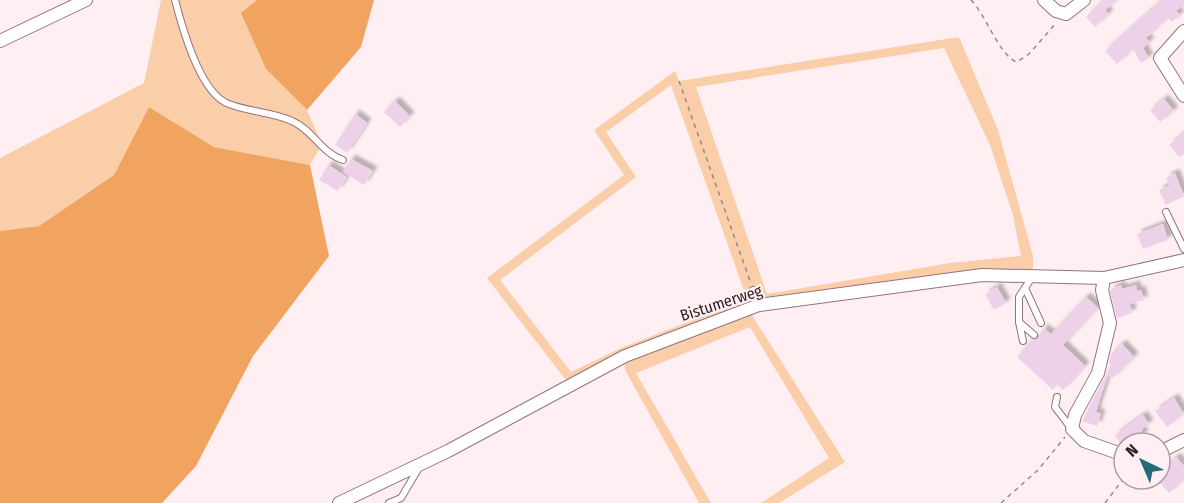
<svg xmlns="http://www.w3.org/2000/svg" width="1184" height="503" viewBox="0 0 1184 503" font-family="'Fira Sans Condensed',sans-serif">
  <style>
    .green { fill: #facea9; fill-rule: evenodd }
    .forest { fill: #f1a45f }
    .building { fill: #edd1e8; filter: url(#shadow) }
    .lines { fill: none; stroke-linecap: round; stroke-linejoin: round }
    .service-casing { stroke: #95737c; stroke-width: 8 }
    .minor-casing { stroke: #95737c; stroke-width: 14 }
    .path { stroke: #97888c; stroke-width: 1.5; stroke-dasharray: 4.5 4.5; stroke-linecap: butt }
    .service { stroke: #fff; stroke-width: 6 }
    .minor { stroke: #fff; stroke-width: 12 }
    .labels { text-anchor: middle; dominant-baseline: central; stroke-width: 4.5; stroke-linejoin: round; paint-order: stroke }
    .street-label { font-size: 16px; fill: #2e2124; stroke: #ffeff3 }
  </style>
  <defs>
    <filter id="shadow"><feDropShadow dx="4.5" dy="-4.5" stdDeviation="1.5" flood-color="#0004"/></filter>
  </defs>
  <rect width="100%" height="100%" fill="#ffeff3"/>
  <g class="green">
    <polygon points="161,0 257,0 242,13 266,69 307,110 322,144 310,165 214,147 149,107 114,175 39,226 0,231 0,158 144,83"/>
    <path d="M 959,37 L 998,130 L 1033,256 L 1033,277 L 982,275 L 748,309 L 845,462 L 779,503 L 761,503 L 829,458 L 750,327 L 636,373 L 711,503 L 699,503 L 625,370 L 625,356 L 569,384 L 487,278 L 624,175 L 594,130 L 675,71 L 679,81 ZM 944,48 L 990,145 L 1013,215 L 1021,256 L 950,263 L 767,294 L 696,87 ZM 671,85 L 747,299 L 621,348 L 571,372 L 500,280 L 636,177 L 606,132 Z"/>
  </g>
  <g class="forest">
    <polygon points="257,0 374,0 361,47 307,110 266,69 241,13"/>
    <polygon points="149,107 214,147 310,165 329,256 253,356 196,466 162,503 0,503 0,231 39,226 114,175"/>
  </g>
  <g class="building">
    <polygon points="1104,0 1117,0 1105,10 1109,14 1095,27 1086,17"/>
    <polygon points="1162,0 1184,0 1184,4 1176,11 1180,15 1172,22 1168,18 1146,38 1150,42 1143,48 1149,58 1141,63 1133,49 1117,64 1105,51"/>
    <polygon points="1164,99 1174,111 1160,122 1150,110"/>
    <polygon points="395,101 410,116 400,127 384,112"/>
    <polygon points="355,114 367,123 347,153 335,145"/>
    <polygon points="1184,133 1184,154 1179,157 1169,145"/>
    <polygon points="351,159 373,171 364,185 343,172"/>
    <polygon points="328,165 347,177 338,191 319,180"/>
    <polygon points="1175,173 1184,196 1166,205 1159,190 1170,185 1166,178"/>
    <polygon points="1163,224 1168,240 1143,249 1137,234"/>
    <polygon points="1121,285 1122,289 1136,285 1137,291 1141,290 1144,300 1130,304 1132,313 1117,318 1110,290"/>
    <polygon points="997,287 1006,303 994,310 985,294"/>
    <polygon points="1086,297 1098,308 1063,345 1085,366 1063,390 1057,384 1053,390 1017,357 1032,340 1038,339 1043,328 1051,334"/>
    <polygon points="1122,344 1134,357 1112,379 1108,374 1096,412 1101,414 1097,426 1082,421 1111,365 1109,363 1111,354"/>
    <polygon points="1174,398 1184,414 1167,427 1155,411"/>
    <polygon points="1143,415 1149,424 1141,430 1144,435 1133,443 1120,443 1115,435"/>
    <polygon points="1176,457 1184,466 1184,480 1169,493 1160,483 1160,472"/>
  </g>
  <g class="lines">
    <defs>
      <g id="service">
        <path d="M 175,0 C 182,27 200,94 229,104 C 249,112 273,112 292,121 C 313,130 321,153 343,160"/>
        <polyline points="1166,212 1184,249"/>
        <polyline points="1032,277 1019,297 1019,322 1034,335"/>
        <polyline points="1025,288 1041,323"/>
        <polyline points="753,290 759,304"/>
        <polyline points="1019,322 1023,341"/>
        <polyline points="1057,397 1055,407 1071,428"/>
        <polyline points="389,503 401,498 420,466"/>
      </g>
      <g id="minor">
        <polyline points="1044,0 1056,11 1066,14 1084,0"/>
        <polyline points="1184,31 1160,58 1184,96"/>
        <polyline points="0,41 86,0"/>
        <polyline points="1104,278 1102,290 1110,323 1098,373 1075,415 1072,429 1084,441 1124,455"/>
        <polyline points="1160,452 1184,440"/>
        <polyline points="339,503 448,451 625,356 759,305 982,275 1104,278 1184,260"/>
      </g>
    </defs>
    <use href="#service" class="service-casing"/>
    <use href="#minor" class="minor-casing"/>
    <g class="path">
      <path d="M 971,0 C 986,15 1000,57 1017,62 L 1029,54 L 1057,22"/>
      <polyline points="679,81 750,281"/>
      <polyline points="1001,503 1038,470 1065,437"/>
      <polyline points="1105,503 1124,478"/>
    </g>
    <use href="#service" class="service"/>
    <use href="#minor" class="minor"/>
  </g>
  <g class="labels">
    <g class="street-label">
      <text transform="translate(721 303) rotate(-18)">Bistumerweg</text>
    </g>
  </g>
  <g transform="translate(1142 461) rotate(316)"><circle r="28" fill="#ffeff3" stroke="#ab9da0" stroke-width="1.5"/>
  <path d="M0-4.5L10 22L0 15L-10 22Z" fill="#246b79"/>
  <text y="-9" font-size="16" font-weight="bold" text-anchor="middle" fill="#2e2124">N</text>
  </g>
</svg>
